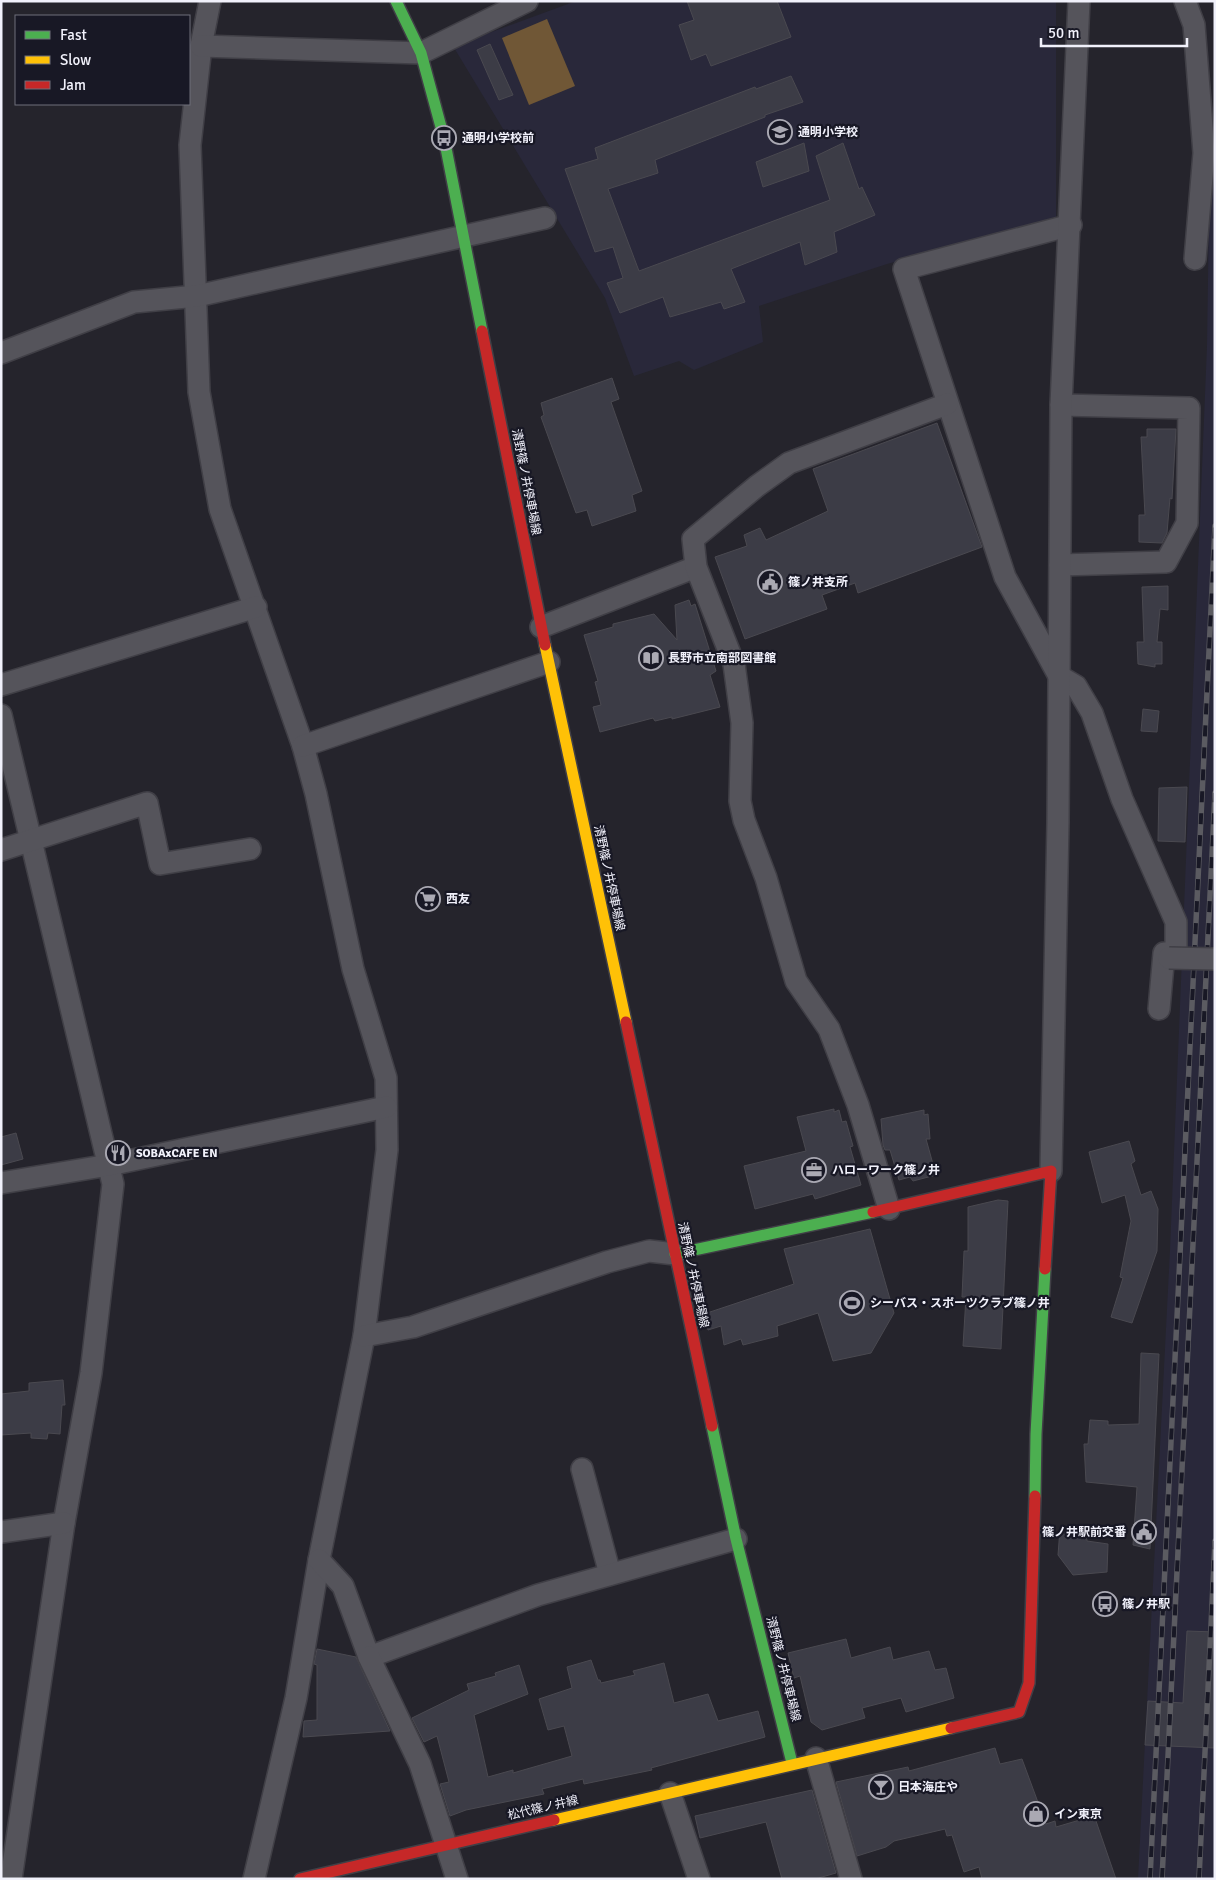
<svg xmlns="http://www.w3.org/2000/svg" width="1216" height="1880" viewBox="0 0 1216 1880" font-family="Signika,'Noto Sans JP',sans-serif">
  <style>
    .built { fill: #29283a }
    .water { fill: #705736 }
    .building { fill: #3c3c46; stroke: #4a4950 }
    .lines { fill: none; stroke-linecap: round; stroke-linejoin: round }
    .street-casing { stroke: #403f46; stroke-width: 24 }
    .fast-casing { stroke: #403f46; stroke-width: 14 }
    .slow-casing { stroke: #403f46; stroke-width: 14 }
    .jam-casing { stroke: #403f46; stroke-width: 14 }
    .street { stroke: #55545b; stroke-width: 21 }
    .fast { stroke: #4caf50; stroke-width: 11 }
    .slow { stroke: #ffc107; stroke-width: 11 }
    .jam { stroke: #c62828; stroke-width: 11 }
    .rail-casing { stroke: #5b5b61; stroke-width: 5.5 }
    .rail { stroke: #181825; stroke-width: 4; stroke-dasharray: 11; stroke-linecap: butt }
    .street-bridge-casing { stroke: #403f46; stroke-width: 24; stroke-linecap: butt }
    .street-bridge { stroke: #55545b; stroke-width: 21 }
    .labels { text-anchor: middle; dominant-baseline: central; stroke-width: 4.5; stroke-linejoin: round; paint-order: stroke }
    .poi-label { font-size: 12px; font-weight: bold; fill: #f1f1fb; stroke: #181825; text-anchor: start }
    .street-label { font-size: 12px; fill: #f1f1fb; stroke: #181825 }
  </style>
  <rect width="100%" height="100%" fill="#25242c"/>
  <g class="built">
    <polygon points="576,1 1056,1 1056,217 887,264 759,306 763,342 694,370 679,361 634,376 605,298 453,46"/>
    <polygon points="1210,145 1215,145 1215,1879 1138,1879 1170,1250 1207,346"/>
  </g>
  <polygon class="water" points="547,19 575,86 529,105 502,38"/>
  <g class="building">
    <polygon points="687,1 777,1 791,37 711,66 706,54 691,60 679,25 694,20"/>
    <polygon points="490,44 513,95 499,100 477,50"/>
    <polygon points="791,76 803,102 765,115 765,117 655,160 658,173 608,189 639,271 830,200 816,156 843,143 859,189 862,187 875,215 834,232 837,252 805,265 800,242 731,269 745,302 724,309 721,302 670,317 663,297 620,313 607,283 623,278 613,247 595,252 565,169 598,159 595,148 755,87 756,89"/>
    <polygon points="804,143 809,171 763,187 756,162"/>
    <polygon points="612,378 619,399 611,402 642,491 632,495 636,511 592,526 587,510 576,513 541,417 544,415 541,403"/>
    <polygon points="937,423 982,547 858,593 855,583 822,595 827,609 745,639 715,557 747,546 744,535 760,528 766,540 828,511 813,469"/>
    <polygon points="1147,429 1176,429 1172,499 1170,498 1167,533 1162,543 1139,542 1139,515 1145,515 1141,437 1147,437"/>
    <polygon points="1168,586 1168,610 1160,609 1157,642 1162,642 1162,664 1155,664 1155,667 1138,664 1137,642 1144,642 1142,587"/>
    <polygon points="689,600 691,606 695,604 716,671 710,675 720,707 672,719 672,717 655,721 653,718 600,732 593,707 601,705 595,682 598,681 584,635 613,627 613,624 654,614 677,640 675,605"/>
    <polygon points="1143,709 1159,711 1157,732 1141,731"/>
    <polygon points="1187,787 1185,842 1158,841 1159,788"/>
    <polygon points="834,1109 834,1112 839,1110 842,1122 846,1121 853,1146 850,1147 861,1185 815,1199 813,1194 755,1209 744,1166 806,1151 797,1117"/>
    <polygon points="924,1110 924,1115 928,1114 930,1139 926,1139 936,1175 913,1181 910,1177 899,1180 890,1150 885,1150 883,1145 881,1119"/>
    <polygon points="16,1133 23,1159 1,1165 1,1137"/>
    <polygon points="1129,1141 1135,1161 1131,1164 1141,1195 1151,1191 1158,1209 1157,1251 1132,1323 1111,1317 1123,1278 1120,1277 1131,1221 1125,1195 1102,1203 1089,1152"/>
    <polygon points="998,1200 1008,1201 1001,1349 963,1346 966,1297 962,1297 964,1251 968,1251 968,1207"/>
    <polygon points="870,1229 894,1313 871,1353 833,1361 818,1313 777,1326 778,1336 743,1345 741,1339 724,1345 721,1326 708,1330 704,1314 794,1284 784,1249"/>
    <polygon points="1141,1353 1159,1354 1150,1549 1133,1545 1137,1487 1086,1482 1084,1444 1088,1444 1090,1420 1108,1421 1108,1425 1139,1424"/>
    <polygon points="63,1380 65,1405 62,1405 60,1434 48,1433 47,1439 31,1438 31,1433 1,1435 1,1394 29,1391 29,1383"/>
    <polygon points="1085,1528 1087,1541 1108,1544 1107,1572 1073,1575 1058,1555 1060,1529"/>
    <polygon points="1187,1631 1215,1632 1215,1748 1145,1745 1148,1701 1183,1703"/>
    <polygon points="846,1639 851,1658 890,1647 893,1660 929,1651 935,1670 946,1668 954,1698 906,1712 901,1698 862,1708 865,1718 822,1730 811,1722 800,1676 794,1678 788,1653"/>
    <polygon points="317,1649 356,1657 390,1731 303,1737 304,1721 317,1720 317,1665 314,1664"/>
    <polygon points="591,1660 598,1680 600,1680 601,1683 635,1675 633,1671 664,1663 674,1703 708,1694 718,1721 758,1711 765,1737 651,1768 652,1770 584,1784 583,1779 542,1789 544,1794 466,1810 450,1816 440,1784 449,1782 437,1736 424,1742 412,1718 469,1690 467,1684 496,1676 495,1673 519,1665 528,1694 474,1715 488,1777 513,1770 513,1773 572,1756 564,1726 548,1730 539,1699 572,1688 567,1667"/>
    <polygon points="995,1748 1000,1764 1022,1759 1046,1824 1055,1821 1056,1827 1090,1817 1096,1821 1116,1879 982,1879 979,1867 964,1872 952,1835 947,1836 945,1829 894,1841 886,1847 857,1856 836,1782 908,1767 909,1771"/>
    <polygon points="812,1790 836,1873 815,1879 782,1879 766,1822 700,1838 695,1816"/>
  </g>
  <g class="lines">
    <defs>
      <g id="street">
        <polyline points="210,1 201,46 190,145 199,392 220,509 303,746 316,794 353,969 386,1078 387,1150 364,1336 319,1560 296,1698 254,1879"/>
        <polyline points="1185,1 1194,25 1204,153 1195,259"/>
        <polyline points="201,46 421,53 527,1"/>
        <polyline points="1071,225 904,269 1005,577 1059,676 1076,686 1092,713 1122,799 1176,922 1176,953 1164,953 1159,1009"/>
        <polyline points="1,353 134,302 197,296 545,218"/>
        <polyline points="1060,565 1166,562 1187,523 1189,408 1061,405"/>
        <polyline points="541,627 696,567"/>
        <polyline points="1,685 256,607"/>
        <polyline points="1,715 113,1184 91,1373 64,1523 11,1879"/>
        <polyline points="303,746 549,662"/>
        <polyline points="1,850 147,803 160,864 250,849"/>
        <polyline points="1051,1171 1058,822 1061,405 1079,1"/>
        <polyline points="1,1183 109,1165 386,1107"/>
        <polyline points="889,1209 858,1105 829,1029 796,981 766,878 744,820 740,801 742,723 734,664 696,567 693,539 757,486 789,463 947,404"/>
        <polyline points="364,1336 413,1327 607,1262 649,1251 675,1254"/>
        <polyline points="582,1469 610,1574"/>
        <polyline points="1,1532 64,1523"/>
        <polyline points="319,1560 343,1586 369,1657 538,1595 736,1539"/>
        <polyline points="369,1657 420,1764 457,1879"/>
        <polyline points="816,1758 851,1879"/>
        <polyline points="670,1793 699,1879"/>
      </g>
      <g id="fast">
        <polyline points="396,1 421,53 444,138 482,331"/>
        <polyline points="675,1254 873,1212"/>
        <polyline points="712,1426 736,1539 792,1763"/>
        <polyline points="1035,1496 1036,1434 1045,1269"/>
      </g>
      <g id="slow">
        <polyline points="545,645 626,1022"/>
        <polyline points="554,1820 951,1728"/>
      </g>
      <g id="jam">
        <polyline points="482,331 545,645"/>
        <polyline points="626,1022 712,1426"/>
        <polyline points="873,1212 1051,1171 1045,1269"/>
        <polyline points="951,1728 1019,1712 1029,1683 1035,1496"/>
        <polyline points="300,1879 554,1820"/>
      </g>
    </defs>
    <use href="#street" class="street-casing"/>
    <use href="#fast" class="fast-casing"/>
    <use href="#slow" class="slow-casing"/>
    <use href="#jam" class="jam-casing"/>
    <use href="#street" class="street"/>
    <use href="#fast" class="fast"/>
    <use href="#slow" class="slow"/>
    <use href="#jam" class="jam"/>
    <defs>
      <g id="rail">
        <polyline points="1150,1879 1215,526"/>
        <polyline points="1162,1879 1215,793"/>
        <polyline points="1199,1879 1215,1541"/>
      </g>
    </defs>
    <use href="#rail" class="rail-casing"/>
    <use href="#rail" class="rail"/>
    <defs>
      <polyline id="street-bridge" points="1169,958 1215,959"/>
    </defs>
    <use href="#street-bridge" class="street-bridge-casing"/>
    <use href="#street-bridge" class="street-bridge"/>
  </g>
  <defs>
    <symbol id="school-ring" viewBox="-11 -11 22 22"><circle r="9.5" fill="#181825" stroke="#aaa9b3" stroke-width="1.5"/><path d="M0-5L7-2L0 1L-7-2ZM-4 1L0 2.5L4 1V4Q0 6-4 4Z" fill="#aaa9b3"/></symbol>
    <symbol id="bus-ring" viewBox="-11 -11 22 22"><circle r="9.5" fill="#181825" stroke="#aaa9b3" stroke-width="1.5"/><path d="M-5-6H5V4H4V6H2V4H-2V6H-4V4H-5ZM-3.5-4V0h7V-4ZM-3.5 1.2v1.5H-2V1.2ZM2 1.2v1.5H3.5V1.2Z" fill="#aaa9b3"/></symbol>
    <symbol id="civic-ring" viewBox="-11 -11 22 22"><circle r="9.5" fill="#181825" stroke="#aaa9b3" stroke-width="1.5"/><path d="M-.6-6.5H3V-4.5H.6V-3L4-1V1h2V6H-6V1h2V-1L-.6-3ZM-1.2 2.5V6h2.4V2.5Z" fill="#aaa9b3"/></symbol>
    <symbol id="library-ring" viewBox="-11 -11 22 22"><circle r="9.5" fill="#181825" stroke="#aaa9b3" stroke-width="1.5"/><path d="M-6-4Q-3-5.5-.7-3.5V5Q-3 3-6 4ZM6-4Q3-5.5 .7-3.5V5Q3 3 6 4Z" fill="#aaa9b3"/></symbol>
    <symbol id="supermarket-ring" viewBox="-11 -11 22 22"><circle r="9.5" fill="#181825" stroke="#aaa9b3" stroke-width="1.5"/><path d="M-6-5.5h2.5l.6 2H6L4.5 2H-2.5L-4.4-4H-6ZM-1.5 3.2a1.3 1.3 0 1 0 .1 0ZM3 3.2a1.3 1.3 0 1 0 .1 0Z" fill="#aaa9b3"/></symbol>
    <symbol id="restaurant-ring" viewBox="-11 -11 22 22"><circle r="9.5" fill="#181825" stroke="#aaa9b3" stroke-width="1.5"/><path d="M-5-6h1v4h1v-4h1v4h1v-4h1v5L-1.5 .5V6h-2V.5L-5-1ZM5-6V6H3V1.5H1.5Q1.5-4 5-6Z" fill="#aaa9b3"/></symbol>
    <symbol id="office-ring" viewBox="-11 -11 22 22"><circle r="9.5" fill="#181825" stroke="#aaa9b3" stroke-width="1.5"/><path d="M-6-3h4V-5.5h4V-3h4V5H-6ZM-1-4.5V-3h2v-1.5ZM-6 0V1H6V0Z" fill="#aaa9b3"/></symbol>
    <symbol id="stadium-ring" viewBox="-11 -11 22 22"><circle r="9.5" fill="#181825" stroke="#aaa9b3" stroke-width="1.5"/><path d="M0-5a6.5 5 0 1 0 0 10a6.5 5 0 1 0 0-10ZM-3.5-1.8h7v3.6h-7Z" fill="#aaa9b3"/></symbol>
    <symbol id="bar-ring" viewBox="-11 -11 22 22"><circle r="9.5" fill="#181825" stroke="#aaa9b3" stroke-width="1.5"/><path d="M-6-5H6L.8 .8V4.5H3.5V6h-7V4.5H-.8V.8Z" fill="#aaa9b3"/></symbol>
    <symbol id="shop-ring" viewBox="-11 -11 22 22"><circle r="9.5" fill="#181825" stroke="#aaa9b3" stroke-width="1.5"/><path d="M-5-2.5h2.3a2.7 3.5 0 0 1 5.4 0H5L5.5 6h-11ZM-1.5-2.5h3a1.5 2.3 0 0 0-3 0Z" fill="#aaa9b3"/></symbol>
  </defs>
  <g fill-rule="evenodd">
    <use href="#school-ring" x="766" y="118" width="28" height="28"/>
    <use href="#bus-ring" x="430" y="124" width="28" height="28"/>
    <use href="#civic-ring" x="756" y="568" width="28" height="28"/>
    <use href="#library-ring" x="637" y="644" width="28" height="28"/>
    <use href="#supermarket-ring" x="414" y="885" width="28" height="28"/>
    <use href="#restaurant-ring" x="104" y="1139" width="28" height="28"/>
    <use href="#office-ring" x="800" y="1156" width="28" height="28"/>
    <use href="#stadium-ring" x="838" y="1289" width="28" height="28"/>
    <use href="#civic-ring" x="1130" y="1518" width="28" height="28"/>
    <use href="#bus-ring" x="1091" y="1590" width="28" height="28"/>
    <use href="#bar-ring" x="867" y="1773" width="28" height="28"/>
    <use href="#shop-ring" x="1022" y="1800" width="28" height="28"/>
  </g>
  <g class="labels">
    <g class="poi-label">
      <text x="798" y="132">通明小学校</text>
      <text x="462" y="138">通明小学校前</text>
      <text x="788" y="582">篠ノ井支所</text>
      <text x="668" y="658">長野市立南部図書館</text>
      <text x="446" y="899">西友</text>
      <text x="136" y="1153">SOBAxCAFE EN</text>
      <text x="832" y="1170">ハローワーク篠ノ井</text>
      <text x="870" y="1303">シーバス・スポーツクラブ篠ノ井</text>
      <text x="1126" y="1532" text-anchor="end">篠ノ井駅前交番</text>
      <text x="1122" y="1604">篠ノ井駅</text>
      <text x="898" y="1787">日本海庄や</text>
      <text x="1054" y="1814">イン東京</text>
    </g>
    <g class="street-label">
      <text transform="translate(526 482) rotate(79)">清野篠ノ井停車場線</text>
      <text transform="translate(609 878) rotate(78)">清野篠ノ井停車場線</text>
      <text transform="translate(693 1275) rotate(78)">清野篠ノ井停車場線</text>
      <text transform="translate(783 1669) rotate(76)">清野篠ノ井停車場線</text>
      <text transform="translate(543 1808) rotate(-13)">松代篠ノ井線</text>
    </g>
  </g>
  <rect width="1216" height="1880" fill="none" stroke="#f1f1fb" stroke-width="5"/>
  <rect x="15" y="15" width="175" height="90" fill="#181825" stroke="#6f6f7b"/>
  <rect x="25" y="31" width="25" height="8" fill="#4caf50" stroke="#6f6f7b"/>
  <text x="60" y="40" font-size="15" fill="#f1f1fb">Fast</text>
  <rect x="25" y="56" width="25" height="8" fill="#ffc107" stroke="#6f6f7b"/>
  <text x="60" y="65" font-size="15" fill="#f1f1fb">Slow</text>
  <rect x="25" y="81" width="25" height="8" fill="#c62828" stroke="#6f6f7b"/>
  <text x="60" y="90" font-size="15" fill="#f1f1fb">Jam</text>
  <path d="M1041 38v8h146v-8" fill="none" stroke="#f1f1fb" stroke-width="2.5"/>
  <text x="1048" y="38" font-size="15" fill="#f1f1fb" stroke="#181825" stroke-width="4" paint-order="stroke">50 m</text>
</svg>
